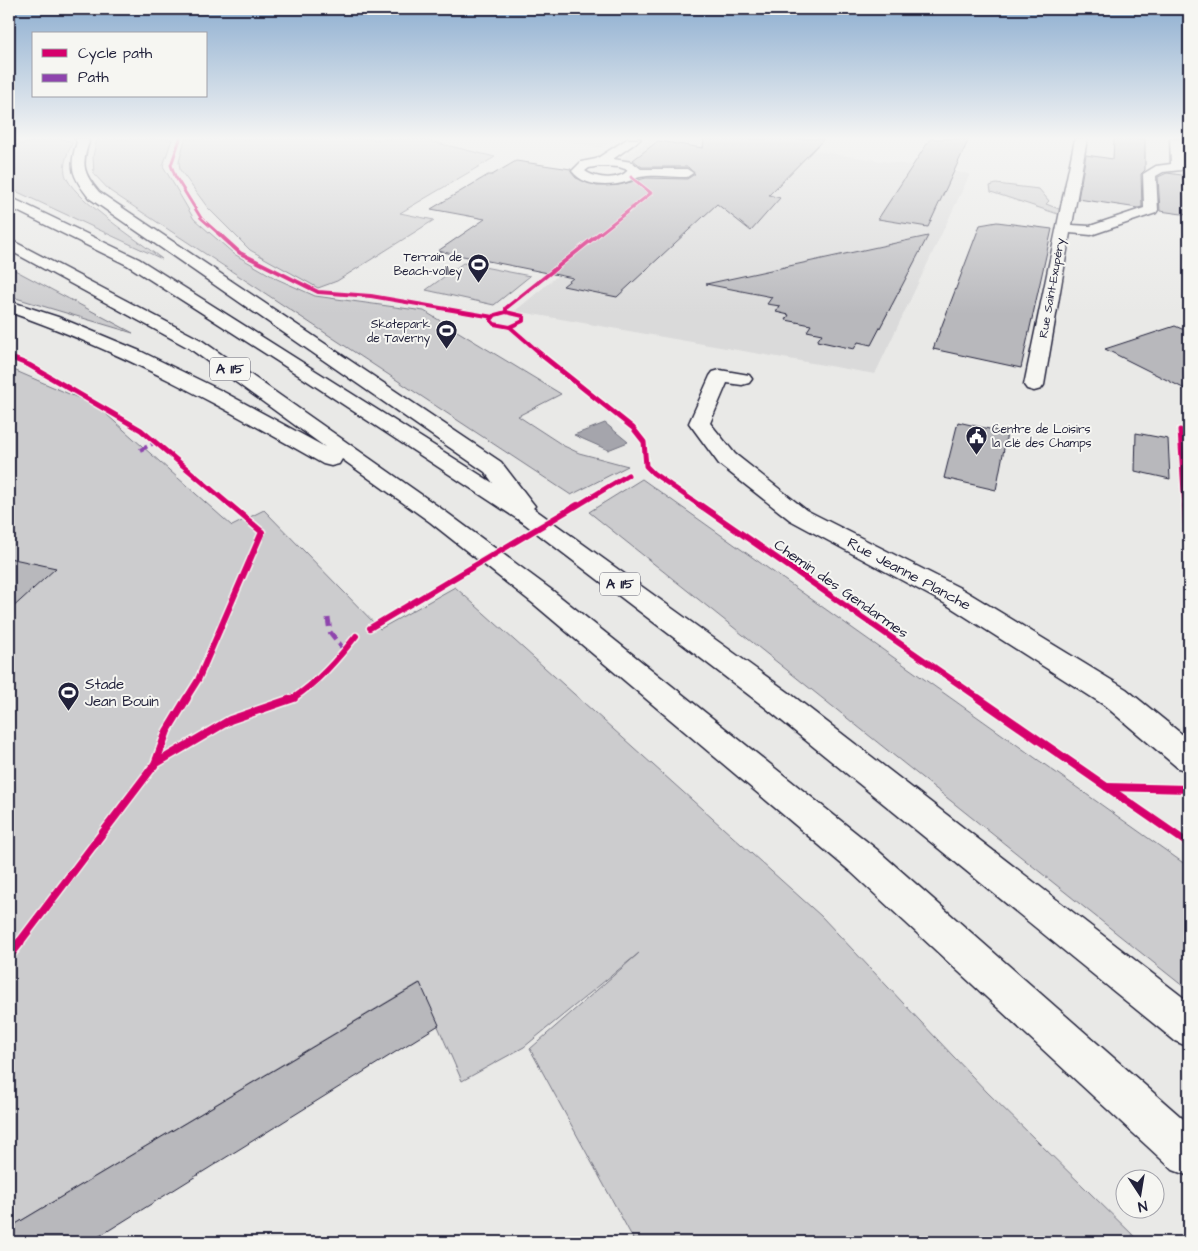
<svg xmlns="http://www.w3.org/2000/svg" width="1198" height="1251" viewBox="0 0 1198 1251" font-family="'Architects Daughter',sans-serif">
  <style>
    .built { fill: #dadada }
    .green { fill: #ccccce; stroke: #777784 }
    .water { fill: #a5a5ac; stroke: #71717f }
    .building { fill: #b8b8bc; stroke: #22223b }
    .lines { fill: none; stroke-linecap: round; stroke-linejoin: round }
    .minor-casing { stroke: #22223b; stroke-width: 3 }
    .major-casing { stroke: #22223b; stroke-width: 3 }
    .highway-casing { stroke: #22223b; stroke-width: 3 }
    .minor { fill: #f6f6f2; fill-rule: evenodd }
    .major { fill: #f6f6f2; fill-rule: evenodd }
    .highway { fill: #f6f6f2; fill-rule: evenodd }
    .quiet-far1 { stroke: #8e44ad; stroke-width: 4; stroke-dasharray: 8 4; stroke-linecap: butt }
    .quiet { stroke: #8e44ad; stroke-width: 5; stroke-dasharray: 9 5; stroke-linecap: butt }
    .cycleway-far5-casing { stroke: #f6f6f2; stroke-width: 4.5 }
    .cycleway-far4-casing { stroke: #f6f6f2; stroke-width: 5.5 }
    .cycleway-far3-casing { stroke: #f6f6f2; stroke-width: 8 }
    .cycleway-far2-casing { stroke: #f6f6f2; stroke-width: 9 }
    .cycleway-far1-casing { stroke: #f6f6f2; stroke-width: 11 }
    .cycleway-casing { stroke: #f6f6f2; stroke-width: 12 }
    .cycleway-far5 { stroke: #d6006c; stroke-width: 3 }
    .cycleway-far4 { stroke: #d6006c; stroke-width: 4 }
    .cycleway-far3 { stroke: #d6006c; stroke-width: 5 }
    .cycleway-far2 { stroke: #d6006c; stroke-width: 6 }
    .cycleway-far1 { stroke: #d6006c; stroke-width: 8 }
    .cycleway { stroke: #d6006c; stroke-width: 9 }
    .labels { text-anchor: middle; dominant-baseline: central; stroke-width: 4; stroke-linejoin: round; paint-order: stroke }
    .far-poi-label { font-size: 12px; fill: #22223b; stroke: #f6f6f2; text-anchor: end }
    .far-street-label { font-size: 12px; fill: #22223b; stroke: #f6f6f2 }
    .shield { fill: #f6f6f2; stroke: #626272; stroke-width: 1 }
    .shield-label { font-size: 14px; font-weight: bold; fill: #22223b }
    .street-label { font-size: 15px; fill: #22223b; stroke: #f6f6f2 }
    .poi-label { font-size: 15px; fill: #22223b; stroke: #f6f6f2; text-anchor: start }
  </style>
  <rect width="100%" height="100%" fill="#e9e9e7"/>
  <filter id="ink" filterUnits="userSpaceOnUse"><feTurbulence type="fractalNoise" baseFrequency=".02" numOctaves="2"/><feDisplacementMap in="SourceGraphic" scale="10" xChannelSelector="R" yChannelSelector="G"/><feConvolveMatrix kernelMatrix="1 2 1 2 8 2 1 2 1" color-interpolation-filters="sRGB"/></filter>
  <g filter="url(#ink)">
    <g class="built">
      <polygon points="557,139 615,139 600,148"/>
      <polygon points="651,139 734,139 970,174 875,374 515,311 685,170 620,159"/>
    </g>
    <g class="green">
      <path d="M 52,139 L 62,139 L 73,142 C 67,153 61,167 67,179 C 79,202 139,241 162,259 L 9,188 L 9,146 Z"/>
      <polygon points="97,139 172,139 163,166 194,219 234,254 277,279 315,296 424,311 561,394 518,416 564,446 579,453 628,466 571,495 110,191 94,174 93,156"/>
      <polygon points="185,139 421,139 495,157 400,213 434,220 337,281 318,288 250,250 208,208 180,170 179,162"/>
      <polygon points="996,184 1039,189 1049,201 1046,204 1067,212 1067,217 991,192 990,186"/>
      <polygon points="463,263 530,276 494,305 426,290"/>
      <polygon points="9,267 133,333 9,296"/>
      <polygon points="9,368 97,406 232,526 264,510 380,629 455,587 821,916 987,1092 1140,1242 635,1242 530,1049 639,953 524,1047 462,1081 419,983 9,1228"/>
      <polygon points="1180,439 1189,441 1189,553"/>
      <polygon points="642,479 1189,867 1189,991 589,512"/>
    </g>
    <polygon class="water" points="605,423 628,442 608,450 574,435"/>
    <g class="building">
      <polygon points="704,139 824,139 769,195 780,198 751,231 717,204 617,297 563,286 573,278 438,251 485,219 431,209 488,175 492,175 516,161 571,169 571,172 576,178 597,186 619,185 646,178 687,179 695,174 688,167 642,167 633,160 658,141 703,148"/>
      <polygon points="930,139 969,139 928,227 878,219"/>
      <polygon points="1114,139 1145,139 1145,170 1141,174 1142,207 1138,208 1078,199 1086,155 1113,159"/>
      <polygon points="1167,173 1189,176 1189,215 1160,211 1158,177"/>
      <polygon points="997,222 1052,229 1021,368 933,349 980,225"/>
      <polygon points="928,236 871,345 858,342 854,349 817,341 822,334 807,331 811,325 786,320 789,315 776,312 780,306 767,304 772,297 706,284"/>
      <polygon points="1175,326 1189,332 1189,391 1105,349"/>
      <polygon points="958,422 1007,433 996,490 944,478"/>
      <polygon points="1136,433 1168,439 1170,479 1135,471"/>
      <polygon points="9,558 56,568 9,611"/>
      <polygon points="420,983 439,1025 90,1242 9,1242 9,1228"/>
    </g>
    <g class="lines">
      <defs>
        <g id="minor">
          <path d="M 627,139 L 641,139 L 613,159 L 632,162 L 641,169 L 687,169 L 693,173 L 687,177 C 672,177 655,174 640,177 C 636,178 630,181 626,182 C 608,187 584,187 572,171 L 581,162 L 596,159 ZM 600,166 L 619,167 L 628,170 C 620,181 595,179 585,171 L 589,168 Z"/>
          <polygon points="1075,139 1087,139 1072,225 1090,226 1144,208 1143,174 1156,166 1171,164 1170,139 1182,139 1183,167 1181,170 1163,172 1156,176 1158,210 1156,213 1091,235 1070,233 1044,385 1041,389 1034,391 1027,389 1024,385"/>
          <polygon points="720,370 749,375 752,379 749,383 742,385 727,383 710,423 735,454 806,510 962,589 1126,689 1189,740 1189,771 1178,768 1104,705 944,603 790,520 719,464 689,423 710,376 713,372"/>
        </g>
        <polygon id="major" points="9,139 17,139 15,141 9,142"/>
        <g id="highway">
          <path d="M 75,139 L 87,139 L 89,142 C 81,165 83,173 99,192 L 501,462 L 531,501 L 535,506 L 533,508 L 788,692 L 1189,1002 L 1189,1047 L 1175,1041 L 766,708 L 525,524 L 277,361 L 127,265 L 9,207 L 9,198 L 14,199 L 139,259 L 493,483 L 485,472 L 89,198 C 73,177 68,168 77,142 Z"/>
          <path d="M 9,239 L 201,340 L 446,512 L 553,591 L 875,848 L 1189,1124 L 1189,1176 L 1173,1170 L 851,872 L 535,605 L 430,522 L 342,459 L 339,464 L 331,466 L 323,464 C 221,406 120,350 9,312 L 9,301 L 58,317 L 140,351 L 220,390 L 325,447 L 189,348 L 9,250 Z"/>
        </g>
      </defs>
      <use href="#minor" class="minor-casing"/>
      <use href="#major" class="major-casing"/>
      <use href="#highway" class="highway-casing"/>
      <use href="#minor" class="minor"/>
      <use href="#major" class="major"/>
      <use href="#highway" class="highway"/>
      <polyline class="quiet-far1" points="140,450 156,442"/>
      <polyline class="quiet" points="328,618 330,632 345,651"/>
      <defs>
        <g id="cycleway-far5">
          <polyline points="180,139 171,165 175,176 201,218 219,234"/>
          <polyline points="599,234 651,193 631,177"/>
        </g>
        <g id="cycleway-far4">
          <polyline points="218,233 240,253 318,292 371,296 493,317"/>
          <polyline points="506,312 506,308 600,233"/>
          <polygon points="506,312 523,316 523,321 510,327 494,324 491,320 495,315"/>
          <polyline points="510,327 541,354"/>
        </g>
        <g id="cycleway-far3">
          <polyline points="539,353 633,428 644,442 646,466 653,473 702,507"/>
          <polyline points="9,357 29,365 141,430 232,507"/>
          <polyline points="1180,430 1185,507"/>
          <polyline points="575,507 628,475"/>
        </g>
        <g id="cycleway-far2">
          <polyline points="700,505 980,699"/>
          <polyline points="1185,505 1189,593"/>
          <polyline points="370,628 577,505"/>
          <polyline points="186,699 198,680 262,532 230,505"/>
          <path d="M 292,699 C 318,682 337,660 356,636"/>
        </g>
        <g id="cycleway-far1">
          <polyline points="978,698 1189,844"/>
          <polyline points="155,764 167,731 187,698"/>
          <polyline points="1107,787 1189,789"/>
          <polyline points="19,943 155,764 230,720 294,698"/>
        </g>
        <polyline id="cycleway" points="9,956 20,942"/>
      </defs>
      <use href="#cycleway-far5" class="cycleway-far5-casing"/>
      <use href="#cycleway-far4" class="cycleway-far4-casing"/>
      <use href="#cycleway-far3" class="cycleway-far3-casing"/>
      <use href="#cycleway-far2" class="cycleway-far2-casing"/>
      <use href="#cycleway-far1" class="cycleway-far1-casing"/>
      <use href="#cycleway" class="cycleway-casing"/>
      <use href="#cycleway-far5" class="cycleway-far5"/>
      <use href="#cycleway-far4" class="cycleway-far4"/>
      <use href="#cycleway-far3" class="cycleway-far3"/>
      <use href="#cycleway-far2" class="cycleway-far2"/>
      <use href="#cycleway-far1" class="cycleway-far1"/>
      <use href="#cycleway" class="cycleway"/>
    </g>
  </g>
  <linearGradient id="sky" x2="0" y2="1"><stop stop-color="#8daed0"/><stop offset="0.44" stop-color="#f5f5f4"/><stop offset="1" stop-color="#f5f5f4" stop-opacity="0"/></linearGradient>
  <rect width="1198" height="314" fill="url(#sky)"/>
  <defs>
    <symbol id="stadium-pin" viewBox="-11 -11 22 30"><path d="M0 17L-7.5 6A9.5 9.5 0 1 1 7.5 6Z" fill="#22223b" stroke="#f6f6f2"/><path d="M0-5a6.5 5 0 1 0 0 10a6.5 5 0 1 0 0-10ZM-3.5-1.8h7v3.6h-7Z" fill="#fff"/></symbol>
    <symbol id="civic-pin" viewBox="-11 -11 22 30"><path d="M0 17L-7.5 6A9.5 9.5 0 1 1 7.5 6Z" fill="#22223b" stroke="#f6f6f2"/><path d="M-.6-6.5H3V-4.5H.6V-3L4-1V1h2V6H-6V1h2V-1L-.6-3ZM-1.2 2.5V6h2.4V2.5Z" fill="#fff"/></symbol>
  </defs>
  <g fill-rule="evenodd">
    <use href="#stadium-pin" x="466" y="252" width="25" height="34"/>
    <use href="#stadium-pin" x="434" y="318" width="25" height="34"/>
    <use href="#civic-pin" x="964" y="424" width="25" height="34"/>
    <use href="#stadium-pin" x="56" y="680" width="25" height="34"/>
  </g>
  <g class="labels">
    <g class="far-poi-label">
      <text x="462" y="257">Terrain de<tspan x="462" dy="14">Beach-volley</tspan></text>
      <text x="430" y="324">Skatepark<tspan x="430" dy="14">de Taverny</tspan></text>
      <text x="992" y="429" text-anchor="start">Centre de Loisirs<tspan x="992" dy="14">la clé des Champs</tspan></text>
    </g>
    <g class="far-street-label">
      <text transform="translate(1052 288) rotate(-80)">Rue Saint-Exupéry</text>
    </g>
    <g class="shield">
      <rect x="210" y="357.5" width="40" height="23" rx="4"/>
      <rect x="600" y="572.5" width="40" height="23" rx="4"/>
    </g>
    <g class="shield-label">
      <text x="230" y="369">A 115</text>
      <text x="620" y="584">A 115</text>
    </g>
    <g class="street-label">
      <text transform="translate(909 574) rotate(28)">Rue Jeanne Planche</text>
      <text transform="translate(841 589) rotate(35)">Chemin des Gendarmes</text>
    </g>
    <g class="poi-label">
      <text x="85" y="684">Stade<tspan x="85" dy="17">Jean Bouin</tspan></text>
    </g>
  </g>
  <rect width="1198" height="1251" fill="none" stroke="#f6f6f2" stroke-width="30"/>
  <rect x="15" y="15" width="1168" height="1221" fill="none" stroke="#22223b" stroke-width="2" filter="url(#ink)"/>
  <rect x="32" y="32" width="175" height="65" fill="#f6f6f2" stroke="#a1a1a9"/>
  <rect x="42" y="49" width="25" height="8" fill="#d6006c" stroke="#a1a1a9"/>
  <text x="78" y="58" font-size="15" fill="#22223b">Cycle path</text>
  <rect x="42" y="74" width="25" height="8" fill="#8e44ad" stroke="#a1a1a9"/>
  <text x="78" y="82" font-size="15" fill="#22223b">Path</text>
  <g transform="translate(1140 1194) rotate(168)"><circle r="24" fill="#f6f6f2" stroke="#a1a1a9"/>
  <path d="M0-4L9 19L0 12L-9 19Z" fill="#22223b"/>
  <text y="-8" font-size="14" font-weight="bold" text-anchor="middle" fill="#22223b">N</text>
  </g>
</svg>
